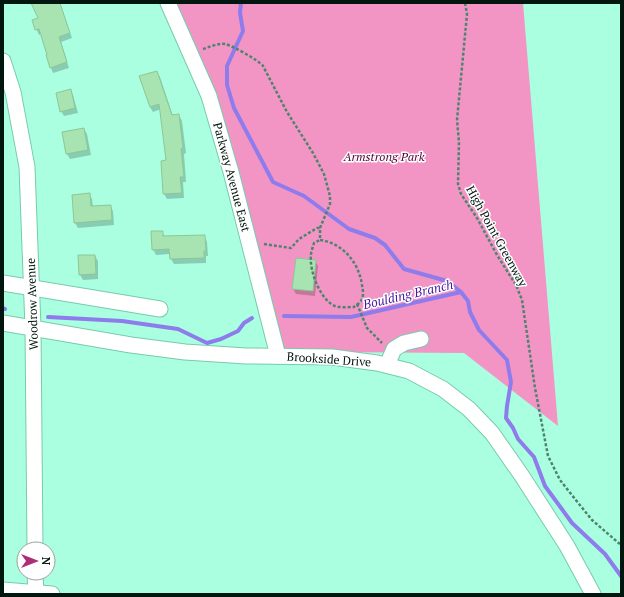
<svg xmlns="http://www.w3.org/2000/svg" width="624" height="597" viewBox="0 0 624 597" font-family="'PT Serif',serif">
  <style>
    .green { fill: #f395c4 }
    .shadow { fill: #0003 }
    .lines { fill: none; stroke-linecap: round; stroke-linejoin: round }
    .stream { stroke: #8f7cec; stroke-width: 4 }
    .building { fill: #a8e4b1; stroke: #8cc796 }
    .minor-casing { stroke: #77cbad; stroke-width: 17 }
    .path { stroke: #4f8370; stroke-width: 2.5; stroke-dasharray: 3 2; stroke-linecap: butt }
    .minor { stroke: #fff; stroke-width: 15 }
    .labels { text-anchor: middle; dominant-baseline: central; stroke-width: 3; stroke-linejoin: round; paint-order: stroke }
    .park-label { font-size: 12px; font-style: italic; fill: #510434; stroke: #fff }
    .street-label { font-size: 12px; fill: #00160e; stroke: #fff }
    .water-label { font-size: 13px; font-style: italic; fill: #47199f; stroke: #fff }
  </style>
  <rect width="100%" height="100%" fill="#aaffe0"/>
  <polygon class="green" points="168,3 523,3 558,426 464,353 321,352 278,356 231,172"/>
  <g class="shadow">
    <polygon points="33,3 48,3 62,11 64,16 72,38 61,42 69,68 53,73 51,68 41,34 39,35 33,21 39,18"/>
    <polygon points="157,72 160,77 173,116 179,115 182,121 186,153 184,154 186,182 183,182 184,198 167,199 164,194 162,162 167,161 161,109 153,112 150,107 141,77"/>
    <polygon points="70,90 73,95 78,113 64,116 61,111"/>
    <polygon points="84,129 87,134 91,155 70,159 67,154 63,133"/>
    <polygon points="89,194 92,199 93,207 110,206 113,211 114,225 78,228 75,223 73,196"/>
    <polygon points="162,232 165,237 204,236 207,242 208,256 206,256 206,263 174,264 171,259 170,254 156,255 153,249"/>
    <polygon points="95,256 98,261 98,279 83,280 80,275"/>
    <polygon points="315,261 318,266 315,296 296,294 293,289"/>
  </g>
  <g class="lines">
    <g class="stream">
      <polyline points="241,3 240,13 243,31 227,66 227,85 234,108 273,182 304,196 349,229 375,238 385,245 404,269 447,281 461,292 468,301 470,312 479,330 507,360 511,382 507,406 506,418 513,428 518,439 534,457 545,486 572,523 605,554 621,576"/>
      <polyline points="3,308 5,309"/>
      <polyline points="284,316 351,317 461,292"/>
      <polyline points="48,317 122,321 178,329 207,343 221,339 238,331 244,323 252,318"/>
    </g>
  </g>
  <g class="building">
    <polygon points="31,3 60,3 70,33 59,37 67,62 50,68 46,55 47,55 39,29 35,30 32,20 38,18"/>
    <polygon points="157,71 172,115 179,114 183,148 181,149 184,177 180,177 182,193 163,194 161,161 166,160 159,104 150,107 139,76"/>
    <polygon points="71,89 75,108 60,112 56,93"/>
    <polygon points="84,128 88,150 66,154 62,132"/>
    <polygon points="90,193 91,206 111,205 112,220 74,223 72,195"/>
    <polygon points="151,231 163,231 163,236 205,235 206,251 204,251 204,258 170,259 169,249 152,250"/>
    <polygon points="78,255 95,255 96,274 79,275"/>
    <polygon points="296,258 316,260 313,291 292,289"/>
  </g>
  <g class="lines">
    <defs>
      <g id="minor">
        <polyline points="168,3 209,96 231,172 278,356"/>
        <polyline points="3,61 13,92 27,167 33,328 35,549"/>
        <polyline points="3,283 160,309"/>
        <polyline points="3,323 131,345 185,352 246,356 332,357 377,363 409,371 443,389 469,409 492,433 522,476 567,546 593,594"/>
        <polyline points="387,365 394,349 404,343 421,339"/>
        <polyline points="35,573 36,594"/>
        <polyline points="3,590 52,594"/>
      </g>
    </defs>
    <use href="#minor" class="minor-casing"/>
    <g class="path">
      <polyline points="465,3 467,14 457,120 459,142 458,184 461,194 477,218 497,255 516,285 522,300 535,388 548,456 560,480 575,499 592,520 621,545"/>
      <path d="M 203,49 C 210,47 217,43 225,44 C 231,45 260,61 263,66 L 287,112 L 313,153 L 324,174 L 330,196 L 330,204 L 320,228 L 320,240 C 343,243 359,263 362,285 C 363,290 364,296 361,301 C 360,303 356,305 354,307 C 348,307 341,308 335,306 C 320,300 309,270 311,255 C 311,251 313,247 314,243 L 320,240"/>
      <polyline points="264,244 291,248 299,239 317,228 320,228"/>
      <polyline points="357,304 367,328 382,343"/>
    </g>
    <use href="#minor" class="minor"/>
  </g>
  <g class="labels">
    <g class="park-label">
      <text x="384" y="156">Armstrong Park</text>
    </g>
    <g class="street-label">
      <text transform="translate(232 177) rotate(75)">Parkway Avenue East</text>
      <text transform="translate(497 236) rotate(61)">High Point Greenway</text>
      <text transform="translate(32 304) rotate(-92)">Woodrow Avenue</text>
      <text transform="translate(329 359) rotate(4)">Brookside Drive</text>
    </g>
    <g class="water-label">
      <text transform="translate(408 294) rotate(-13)">Boulding Branch</text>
    </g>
  </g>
  <rect width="624" height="597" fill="none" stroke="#00160e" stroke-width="8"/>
  <g transform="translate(36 561) rotate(90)"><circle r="19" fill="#ffffff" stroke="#99a29f"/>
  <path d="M0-3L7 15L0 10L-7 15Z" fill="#ae2d79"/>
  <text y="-6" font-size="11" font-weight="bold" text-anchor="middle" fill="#00160e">N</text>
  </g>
</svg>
